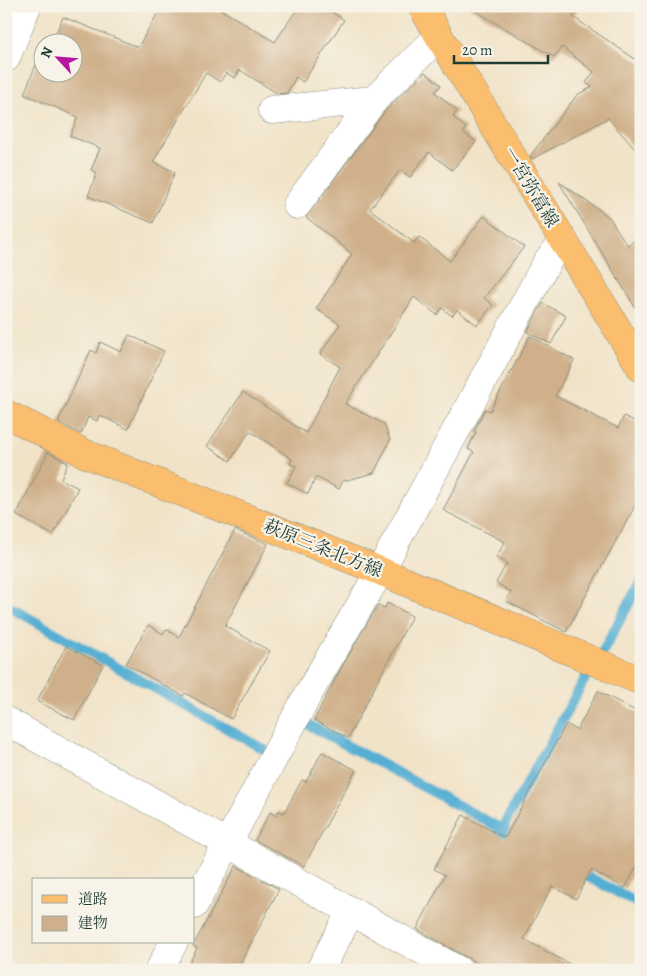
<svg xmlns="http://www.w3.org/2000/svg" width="647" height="976" viewBox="0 0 647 976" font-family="Alegreya,'Noto Serif JP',serif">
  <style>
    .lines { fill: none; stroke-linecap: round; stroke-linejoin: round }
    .stream { stroke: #55afd3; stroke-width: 10 }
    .building { fill: #cfb08a }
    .minor-casing { stroke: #88907e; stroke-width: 29 }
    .major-casing { stroke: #88907e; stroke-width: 29 }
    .minor { stroke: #fff; stroke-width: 28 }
    .major { stroke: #fbbd6e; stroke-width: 28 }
    .labels { text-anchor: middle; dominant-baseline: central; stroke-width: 4.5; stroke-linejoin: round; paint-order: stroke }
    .street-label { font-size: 18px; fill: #1f3d34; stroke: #f7f3e8 }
  </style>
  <rect width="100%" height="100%" fill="#f7f3e8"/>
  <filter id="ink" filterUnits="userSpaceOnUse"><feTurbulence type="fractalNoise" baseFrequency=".02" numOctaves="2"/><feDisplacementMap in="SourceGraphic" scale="10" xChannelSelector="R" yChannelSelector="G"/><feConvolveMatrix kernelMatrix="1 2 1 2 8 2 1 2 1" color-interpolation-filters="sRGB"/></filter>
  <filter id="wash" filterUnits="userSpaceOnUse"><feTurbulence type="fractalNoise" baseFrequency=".0096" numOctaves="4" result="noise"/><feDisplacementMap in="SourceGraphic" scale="20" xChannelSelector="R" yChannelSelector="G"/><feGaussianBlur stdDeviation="1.12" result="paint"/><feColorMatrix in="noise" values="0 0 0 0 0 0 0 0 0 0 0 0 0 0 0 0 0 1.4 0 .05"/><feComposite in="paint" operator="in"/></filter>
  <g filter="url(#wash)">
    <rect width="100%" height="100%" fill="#f1e3c8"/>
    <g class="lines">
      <g class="stream">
        <polyline points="6,605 265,750"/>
        <polyline points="602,653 641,581"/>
        <polyline points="309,725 520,839"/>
        <polyline points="499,834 587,675"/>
        <polyline points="576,870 641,905"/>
      </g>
    </g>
    <g id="blocks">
      <g class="building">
        <polygon points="162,6 215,6 275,42 299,6 323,6 344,20 303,82 296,77 287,93 278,94 240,70 235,78 226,73 220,82 206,73 153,162 175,172 153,223 88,196 97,173 91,170 100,148 70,136 78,117 24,94 40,55 42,56 42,72 72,72 72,42 52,42 63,17 138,47"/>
        <polygon points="467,6 580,6 573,17 641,63 641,156 608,118 532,159 530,156 577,95 592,87 586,83 594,72 562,47 554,57"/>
        <polygon points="425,72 441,85 435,92 457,111 453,117 466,128 463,132 476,142 452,170 429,152 410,177 400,170 370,209 414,243 419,237 450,261 484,216 524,247 484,298 493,305 477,325 457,310 452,316 442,308 437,315 414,297 345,404 384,424 390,440 374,473 343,481 339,489 316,477 308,494 287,483 296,466 290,464 292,459 250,431 230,461 207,446 243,392 306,433 340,367 320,354 340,324 316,309 352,254 306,217 386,110"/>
        <polygon points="559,182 609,217 627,245 641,237 641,317"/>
        <polygon points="543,303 566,316 551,344 527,332"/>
        <polygon points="129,335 164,351 128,429 99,415 97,421 88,417 81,434 58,422 91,350 96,353 100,342 121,352"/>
        <polygon points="530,336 574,360 555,396 618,428 624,416 641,425 641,495 566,632 506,601 511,592 496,583 507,563 496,557 505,542 443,510 474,452 468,449 476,432 474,431 485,409 490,411"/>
        <polygon points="48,452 68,463 61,479 78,488 53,535 16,515"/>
        <polygon points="235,530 268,544 225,626 270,651 231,719 185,693 183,696 126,664 148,625 163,634 166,629 179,637"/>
        <polygon points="387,603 412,616 348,738 314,720 340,670 378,605 385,608"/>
        <polygon points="66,646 103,665 74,720 37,701"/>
        <polygon points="598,691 641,714 641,859 625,888 591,870 576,899 552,886 524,939 580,970 489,970 417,929 445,875 434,869 463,815 505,838 566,724 577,730"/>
        <polygon points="322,752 356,770 304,866 255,840 270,812 276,816 278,811 284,813 302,780 306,782"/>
        <polygon points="236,866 279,889 237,970 186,970 197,948 193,946"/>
      </g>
    </g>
  </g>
  <g filter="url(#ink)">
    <use href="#blocks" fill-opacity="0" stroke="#88907e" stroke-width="1"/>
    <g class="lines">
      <defs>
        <g id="minor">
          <polyline points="6,58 27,6"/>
          <polyline points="272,110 374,100"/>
          <polyline points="297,205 374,100 439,36"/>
          <polyline points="6,721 458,970"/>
          <polyline points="194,905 310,691 380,571 548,260 564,241"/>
          <polyline points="159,970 174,942"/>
          <polyline points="320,970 351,911"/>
        </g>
        <g id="major">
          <polyline points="422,6 439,36 641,368"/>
          <polyline points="6,414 86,454 380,571 641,681"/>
        </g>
      </defs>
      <use href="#minor" class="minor-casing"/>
      <use href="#major" class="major-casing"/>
      <use href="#minor" class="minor"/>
      <use href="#major" class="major"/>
    </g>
  </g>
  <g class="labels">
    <g class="street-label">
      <text transform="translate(531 187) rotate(59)">一宮弥富線</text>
      <text transform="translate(323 548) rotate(22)">萩原三条北方線</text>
    </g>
  </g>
  <rect width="647" height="976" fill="none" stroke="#f7f3e8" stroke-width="25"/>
  <rect x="32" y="878" width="162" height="65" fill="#f7f3e8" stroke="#a1aaa0"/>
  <rect x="42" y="895" width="25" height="8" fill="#fbbd6e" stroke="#a1aaa0"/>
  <text x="78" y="904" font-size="15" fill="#1f3d34">道路</text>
  <rect x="42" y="916" width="25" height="15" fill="#cfb08a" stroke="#a1aaa0"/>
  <text x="78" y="928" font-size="15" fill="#1f3d34">建物</text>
  <g transform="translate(58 58) rotate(296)"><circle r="24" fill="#f7f3e8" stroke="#a1aaa0"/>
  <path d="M0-4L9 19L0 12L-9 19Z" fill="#b5179e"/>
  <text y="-8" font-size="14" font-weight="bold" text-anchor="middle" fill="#1f3d34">N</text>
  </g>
  <path d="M454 55v8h94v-8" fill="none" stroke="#1f3d34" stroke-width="2.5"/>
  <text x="462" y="55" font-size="15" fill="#1f3d34" stroke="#f7f3e8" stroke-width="4" paint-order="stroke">20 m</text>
</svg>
